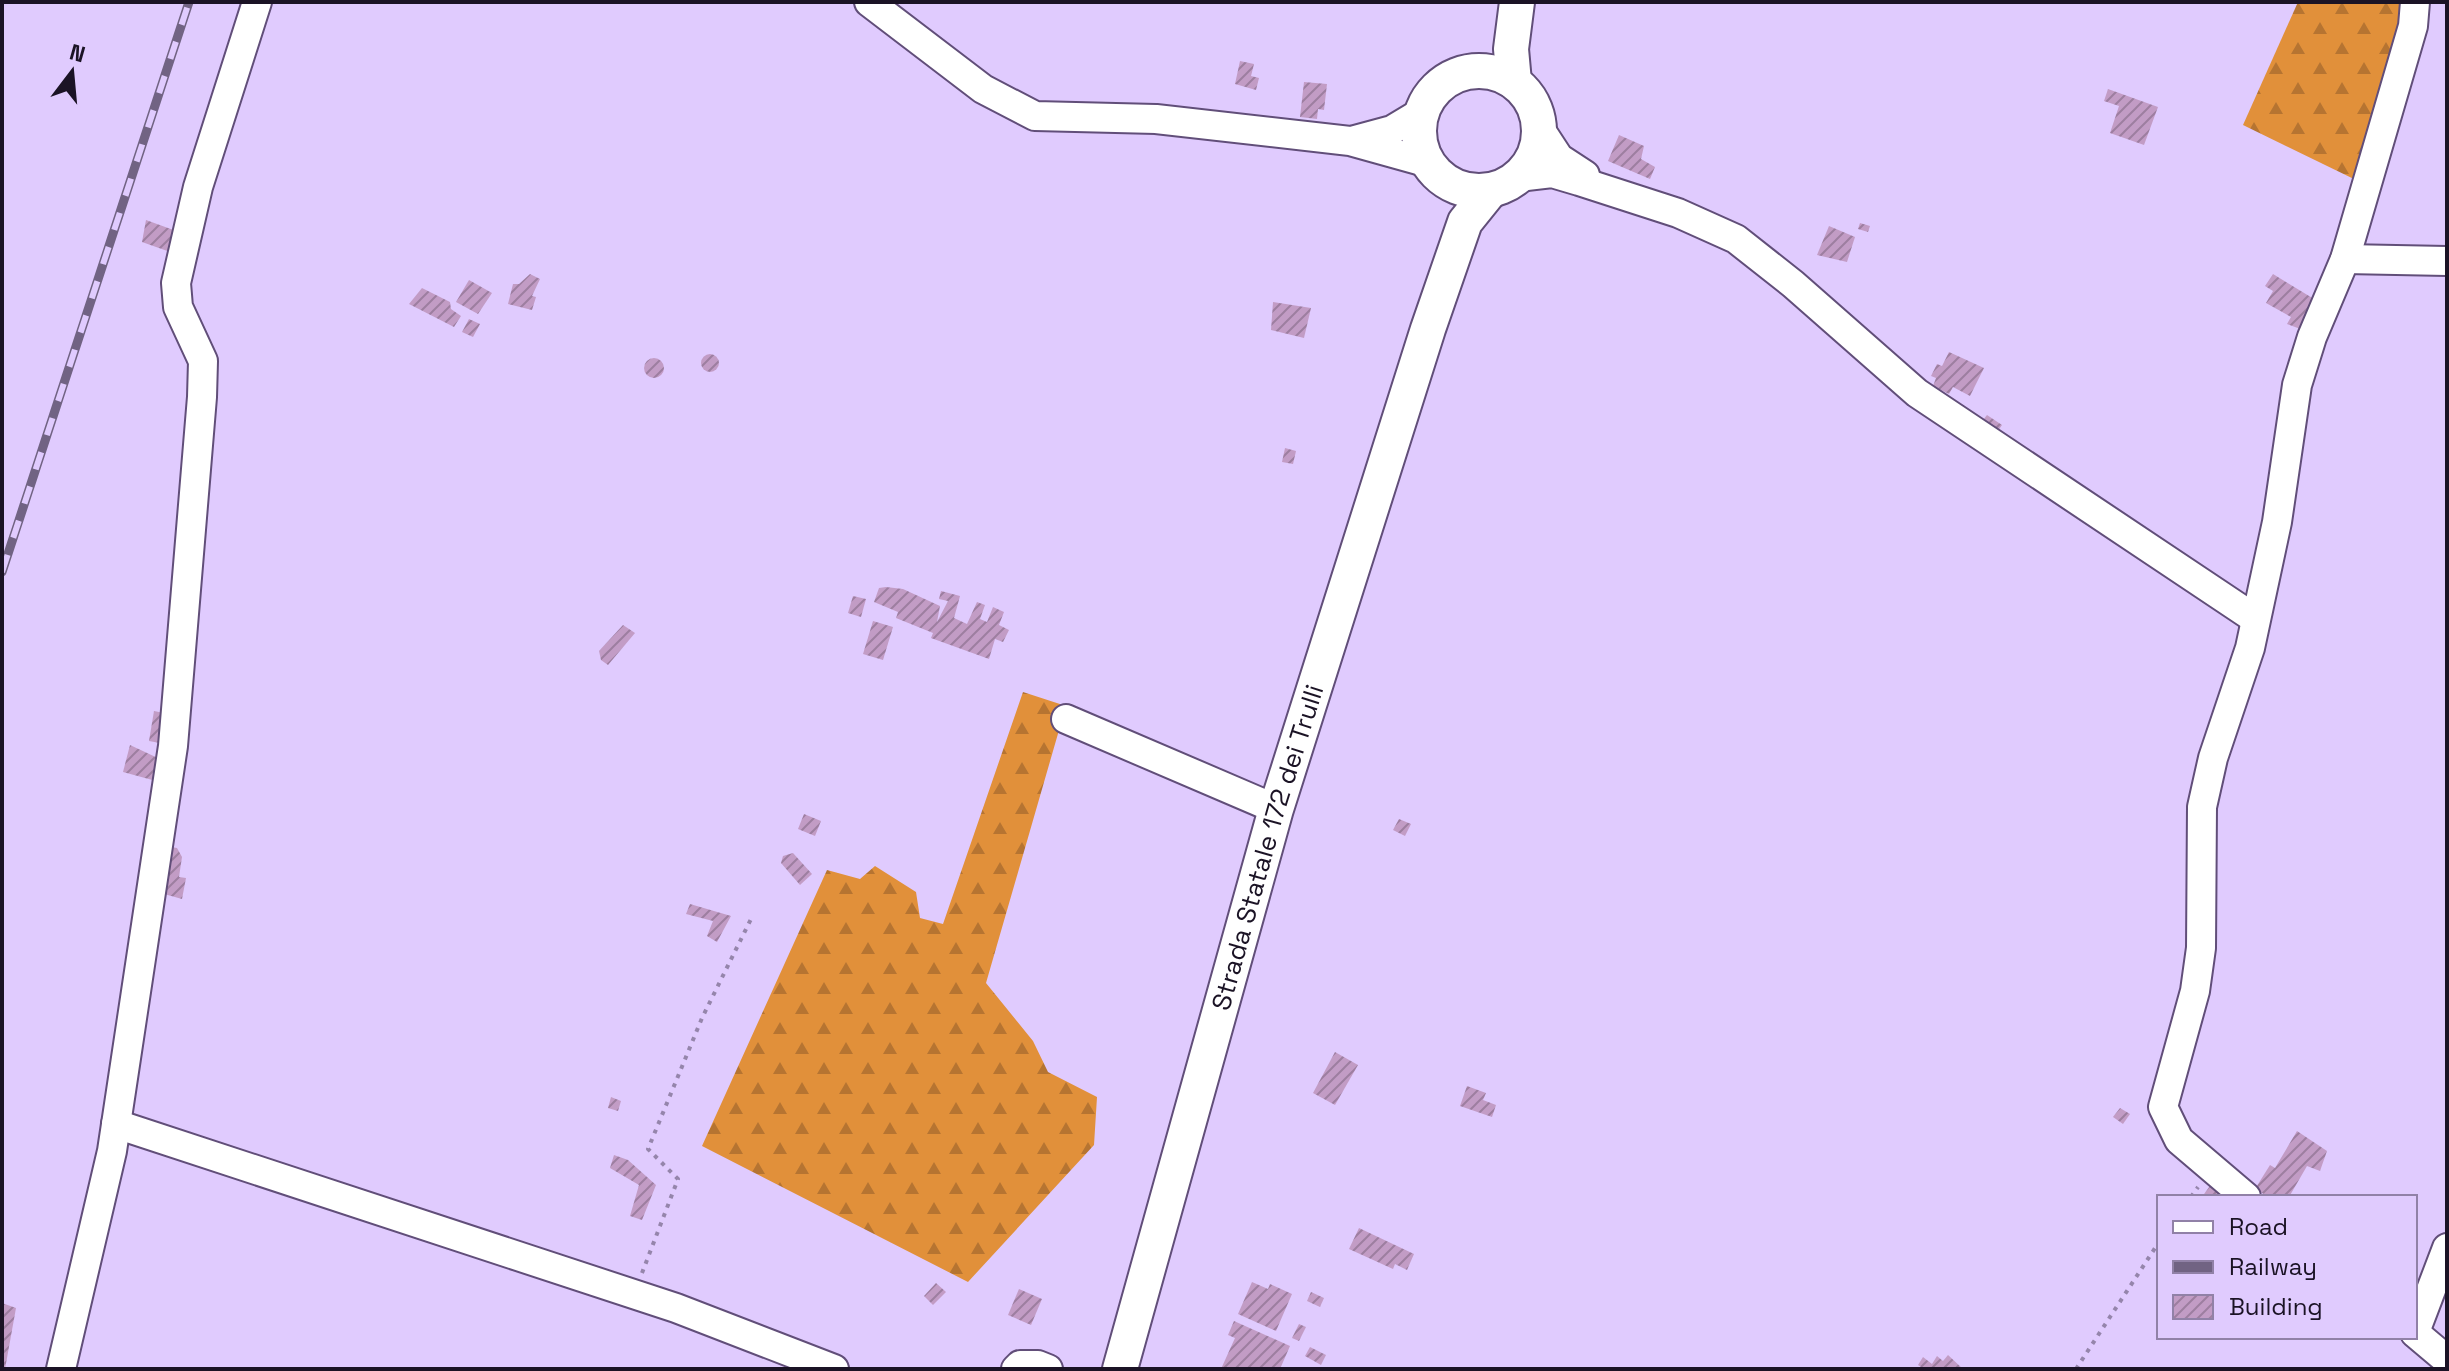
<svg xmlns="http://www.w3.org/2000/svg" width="2449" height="1371" viewBox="0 0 2449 1371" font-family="'Space Grotesk',sans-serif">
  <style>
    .forest { fill: url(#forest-firs) }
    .building { fill: url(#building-hatch) }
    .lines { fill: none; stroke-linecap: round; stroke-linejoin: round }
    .minor-casing { stroke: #614e79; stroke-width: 32 }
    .major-casing { stroke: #614e79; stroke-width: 38 }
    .path { stroke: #9585ab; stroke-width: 4; stroke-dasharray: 4 6; stroke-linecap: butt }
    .minor { stroke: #fff; stroke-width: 28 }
    .major { stroke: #fff; stroke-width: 34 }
    .rail-casing { stroke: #716383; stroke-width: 9 }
    .rail { stroke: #e0cbfe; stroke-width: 6; stroke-dasharray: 18; stroke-linecap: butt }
    .labels { text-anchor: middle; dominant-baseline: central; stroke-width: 6; stroke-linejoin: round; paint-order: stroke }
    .street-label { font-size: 26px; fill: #1b1325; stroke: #e0cbfe }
  </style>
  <defs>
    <pattern id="forest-firs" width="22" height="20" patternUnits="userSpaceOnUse" patternTransform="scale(2)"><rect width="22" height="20" fill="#e1903a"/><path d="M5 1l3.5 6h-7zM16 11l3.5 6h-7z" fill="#b67431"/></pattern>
    <pattern id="building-hatch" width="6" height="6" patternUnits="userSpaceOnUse" patternTransform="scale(2)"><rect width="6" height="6" fill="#c29cc5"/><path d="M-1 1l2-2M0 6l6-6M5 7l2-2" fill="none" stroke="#9d7ea0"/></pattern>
  </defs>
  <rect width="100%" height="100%" fill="#e0cbfe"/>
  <g class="forest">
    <polygon points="2298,2 2402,2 2401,24 2358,181 2243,125"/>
    <polygon points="1023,692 1066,706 986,983 1033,1041 1048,1072 1097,1097 1094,1145 968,1282 702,1146 827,870 860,879 875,866 916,892 920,918 943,924"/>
  </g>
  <g class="building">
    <polygon points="1240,61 1254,64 1251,76 1259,78 1256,90 1235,84"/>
    <polygon points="1304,82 1327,84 1324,110 1318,109 1317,119 1300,117"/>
    <polygon points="2108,89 2158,107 2144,145 2110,133 2119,106 2104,101"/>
    <polygon points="1619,135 1644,146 1641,159 1655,167 1650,179 1608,161"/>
    <polygon points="146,220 179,232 173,253 142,242"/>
    <polygon points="1860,223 1870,226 1868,232 1858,229"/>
    <polygon points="1829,226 1855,237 1847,262 1817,255"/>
    <polygon points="530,274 540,279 532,296 536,297 532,310 508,304 513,284 519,284"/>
    <polygon points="2273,274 2314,299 2303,330 2287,324 2291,317 2266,303 2273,291 2265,286"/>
    <polygon points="469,280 492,293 478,314 456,302"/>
    <polygon points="422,288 450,302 451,309 461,316 454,327 409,304"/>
    <polygon points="1273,302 1311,308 1304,338 1271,330"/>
    <polygon points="469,319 480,324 473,337 462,332"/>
    <polygon points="1949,352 1984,368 1970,396 1953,387 1949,394 1933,386 1936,378 1931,376 1937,364 1942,366"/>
    <circle cx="710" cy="363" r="9"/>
    <circle cx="654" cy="368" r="10"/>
    <polygon points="1987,415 2002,425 1995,435 1980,424"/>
    <polygon points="1285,448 1296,451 1293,464 1282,462"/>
    <polygon points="886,587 903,589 940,606 937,622 948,601 939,599 941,591 960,596 954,618 967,624 977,602 985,605 980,619 987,622 993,607 1004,612 999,625 1009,630 1003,642 995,639 989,659 931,638 933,633 896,618 898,612 874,602 879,588"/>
    <polygon points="853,596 866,599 861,617 848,613"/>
    <polygon points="873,621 893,627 883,660 863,654"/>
    <polygon points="623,625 635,633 608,665 601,660 599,651"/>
    <polygon points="154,711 169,714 165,744 149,741"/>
    <polygon points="130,745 162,760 156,781 123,772"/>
    <polygon points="804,814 821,821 815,836 798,829"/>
    <polygon points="1399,819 1411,824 1405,836 1393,830"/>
    <polygon points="165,846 177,848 182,857 179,877 186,878 182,899 157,892"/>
    <polygon points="793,853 812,874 800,885 781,863 783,856"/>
    <polygon points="690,904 731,916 717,942 707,936 713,921 686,914"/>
    <polygon points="1335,1052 1358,1065 1335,1105 1313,1093"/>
    <polygon points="1467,1086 1486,1093 1483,1100 1496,1105 1492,1117 1460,1106"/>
    <polygon points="611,1097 621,1101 618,1111 608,1108"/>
    <polygon points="2120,1108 2130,1114 2123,1124 2113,1117"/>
    <polygon points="2297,1131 2327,1151 2320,1171 2307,1166 2289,1197 2269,1197 2255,1189 2270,1165 2275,1168"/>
    <polygon points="614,1155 628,1160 656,1185 642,1220 630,1216 639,1185 610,1168"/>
    <polygon points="2212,1183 2232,1197 2202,1197"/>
    <polygon points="1359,1228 1414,1254 1407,1270 1395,1264 1393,1269 1349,1249"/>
    <polygon points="1252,1282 1268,1289 1270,1284 1292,1294 1276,1331 1238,1314"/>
    <polygon points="936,1283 946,1292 933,1305 924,1296"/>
    <polygon points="1019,1289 1042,1299 1031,1325 1008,1315"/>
    <polygon points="1311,1292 1324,1298 1320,1307 1307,1301"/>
    <polygon points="2,1303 16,1308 5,1369 2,1369"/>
    <polygon points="1234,1321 1290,1346 1280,1369 1221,1369 1235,1338 1228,1335"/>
    <polygon points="1299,1324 1306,1327 1299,1341 1292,1338"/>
    <polygon points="1310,1347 1326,1355 1321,1365 1305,1356"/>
    <polygon points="1948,1355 1963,1369 1924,1369 1918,1365 1923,1357 1932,1364 1937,1356 1943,1361"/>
  </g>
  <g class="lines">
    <defs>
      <g id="minor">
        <polyline points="869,2 983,89 1035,116 1156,119 1350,141 1429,163"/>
        <polyline points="1540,129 1559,158 1585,175"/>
        <polyline points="1355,140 1392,130 1422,112"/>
        <polyline points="1519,177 1552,173 1579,181 1678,213 1736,239 1793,284 1917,393 2254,618"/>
        <polyline points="2345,259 2447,261"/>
        <polyline points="1066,719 1276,809"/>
        <polyline points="116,1124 676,1308 834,1369"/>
        <polyline points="2246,1197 2179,1140 2163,1107 2195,991 2201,948 2202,807 2213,758 2250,648 2277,522 2297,385 2312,337 2345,259 2413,26 2415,2"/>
        <polyline points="2415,1332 2447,1248"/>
        <polyline points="2415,1333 2447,1360"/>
        <polyline points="61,1369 112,1151 173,746 202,397 203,361 178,307 176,283 198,187 257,2"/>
        <polyline points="1016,1369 1020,1365 1038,1365 1048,1369"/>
      </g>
      <g id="major">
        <circle cx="1479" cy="131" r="60"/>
        <polyline points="1514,82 1511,49 1517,2"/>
        <path id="s1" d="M 1120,1369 L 1276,809 L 1428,329 L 1465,222 L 1490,191"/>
      </g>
    </defs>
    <use href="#minor" class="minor-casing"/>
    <use href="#major" class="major-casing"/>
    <g class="path">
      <polyline points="2191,1197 2198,1187"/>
      <polyline points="642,1273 678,1179 648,1149 702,1018 752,917"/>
      <polyline points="2076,1369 2159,1242"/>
    </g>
    <use href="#minor" class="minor"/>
    <use href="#major" class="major"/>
    <defs>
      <polyline id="rail" points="2,572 189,2"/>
    </defs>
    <use href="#rail" class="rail-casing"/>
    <use href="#rail" class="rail"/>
  </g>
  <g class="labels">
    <g class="street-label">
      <text stroke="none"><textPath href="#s1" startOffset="542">Strada Statale 172 dei Trulli</textPath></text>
    </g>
  </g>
  <rect width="2449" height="1371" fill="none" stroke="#1b1325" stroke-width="8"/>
  <rect x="2157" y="1195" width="260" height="144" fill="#e0cbfe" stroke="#9181a7" stroke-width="2"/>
  <rect x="2173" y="1221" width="40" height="12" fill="#ffffff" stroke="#9181a7" stroke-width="2"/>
  <text x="2229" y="1235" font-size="24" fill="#1b1325">Road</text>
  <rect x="2173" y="1261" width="40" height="12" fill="#716383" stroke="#9181a7" stroke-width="2"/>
  <text x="2229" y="1275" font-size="24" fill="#1b1325">Railway</text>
  <rect x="2173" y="1295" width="40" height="24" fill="url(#building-hatch)" stroke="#9181a7" stroke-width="2"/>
  <text x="2229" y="1315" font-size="24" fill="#1b1325">Building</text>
  <g transform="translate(72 72) rotate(16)" stroke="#e0cbfe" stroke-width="6" paint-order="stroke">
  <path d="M0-6L14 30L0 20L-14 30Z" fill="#1b1325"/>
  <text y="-12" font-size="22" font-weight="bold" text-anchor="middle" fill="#1b1325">N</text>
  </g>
</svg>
